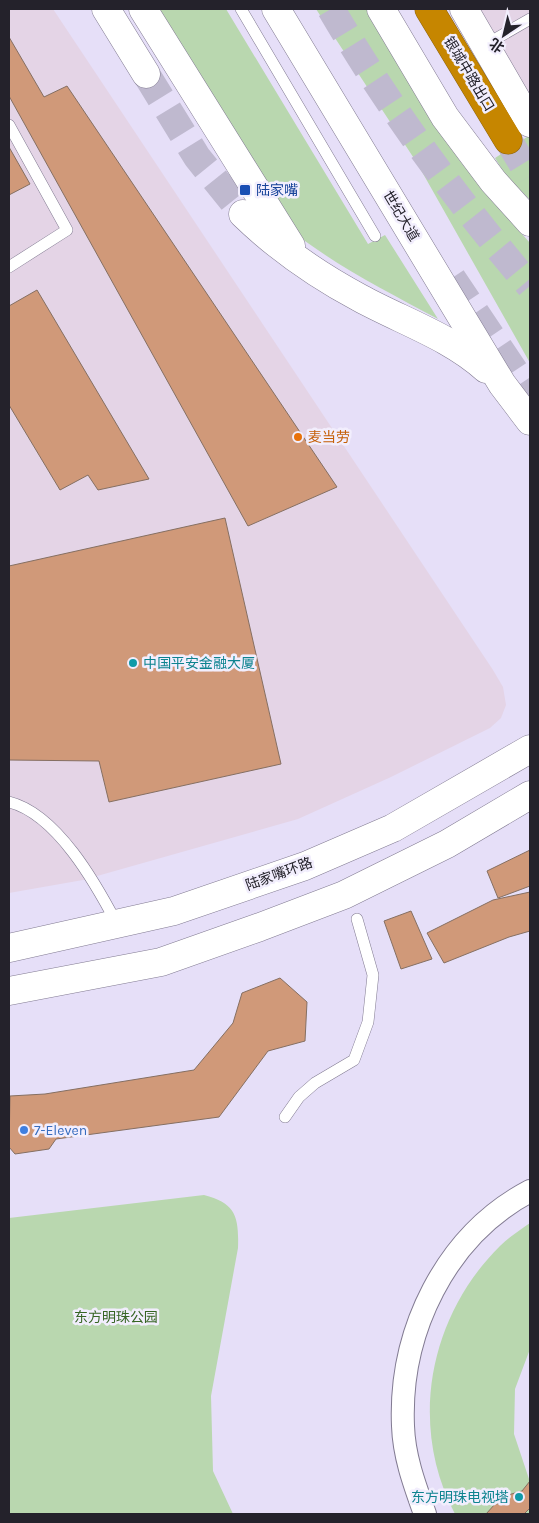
<svg xmlns="http://www.w3.org/2000/svg" width="539" height="1523" viewBox="0 0 539 1523" font-family="Karla,'Noto Sans SC',sans-serif">
  <style>
    .commercial { fill: #e4d4e6 }
    .green { fill: #b9d7af }
    .building { fill: #d09979; stroke: #856f62 }
    .lines { fill: none; stroke-linecap: round; stroke-linejoin: round }
    .secondary-tunnel { stroke: #bfb9cf; stroke-width: 28; stroke-dasharray: 28 14; stroke-linecap: butt }
    .primary-tunnel { stroke: #bfb9cf; stroke-width: 28; stroke-dasharray: 28 14; stroke-linecap: butt }
    .highway-tunnel { stroke: #bfb9cf; stroke-width: 28; stroke-dasharray: 28 14; stroke-linecap: butt }
    .lane-casing { stroke: #827b92; stroke-width: 12 }
    .street-casing { stroke: #827b92; stroke-width: 24 }
    .secondary-casing { stroke: #827b92; stroke-width: 29 }
    .highway-casing { stroke: #8d630f; stroke-width: 29 }
    .lane { stroke: #fff; stroke-width: 11 }
    .street { stroke: #fff; stroke-width: 22 }
    .secondary { stroke: #fff; stroke-width: 28 }
    .highway { stroke: #c68600; stroke-width: 28 }
    .transit-dot { fill: #1a4fb4; stroke: #f2eefd; stroke-width: 2 }
    .food-dot { fill: #e8710a; stroke: #f2eefd; stroke-width: 2 }
    .culture-dot { fill: #0f9aa8; stroke: #f2eefd; stroke-width: 2 }
    .shop-dot { fill: #3f7fe0; stroke: #f2eefd; stroke-width: 2 }
    .labels { text-anchor: middle; dominant-baseline: central; stroke-width: 5; stroke-linejoin: round; paint-order: stroke }
    .street-label { font-size: 14px; fill: #24222b; stroke: #f2eefd }
    .transit-label { font-size: 14px; fill: #164399; stroke: #f2eefd; text-anchor: start }
    .food-label { font-size: 14px; fill: #c56008; stroke: #f2eefd; text-anchor: start }
    .culture-label { font-size: 14px; fill: #0d838f; stroke: #f2eefd; text-anchor: start }
    .shop-label { font-size: 14px; fill: #366cbe; stroke: #f2eefd; text-anchor: start }
    .park-label { font-size: 14px; fill: #366524; stroke: #f2eefd }
  </style>
  <rect width="100%" height="100%" fill="#e6dff8"/>
  <g class="commercial">
    <polygon points="9,9 53,9 493,670 503,687 506,705 501,718 490,728 391,777 298,819 83,880 9,893"/>
    <polygon points="469,9 530,9 530,111"/>
  </g>
  <g class="green">
    <path d="M 132,9 L 226,9 L 368,244 L 385,235 L 438,319 C 386,291 334,265 288,228 Z"/>
    <polygon points="316,9 367,9 460,161 491,199 530,243 530,363 417,163"/>
    <polygon points="530,135 530,200 506,176 495,158"/>
    <path d="M 204,1195 C 236,1203 239,1217 238,1248 L 211,1396 L 213,1471 L 233,1514 L 9,1514 L 9,1218 Z"/>
    <path d="M 530,1223 L 530,1349 L 515,1389 L 514,1434 L 530,1482 L 530,1514 L 455,1514 C 408,1425 429,1316 500,1246 C 509,1237 520,1230 530,1223 Z"/>
  </g>
  <g class="building">
    <polygon points="9,37 44,97 67,86 337,487 248,526 9,96"/>
    <polygon points="9,147 30,184 9,195"/>
    <polygon points="37,290 149,479 98,490 88,475 60,490 9,405 9,306"/>
    <polygon points="225,518 281,764 109,802 99,761 9,760 9,566"/>
    <polygon points="530,850 530,886 498,898 487,871"/>
    <polygon points="530,892 530,931 509,937 444,963 427,933 493,900"/>
    <polygon points="411,911 432,959 401,969 384,921"/>
    <polygon points="280,978 307,1002 305,1041 268,1051 219,1117 56,1139 49,1149 15,1154 9,1147 10,1096 45,1094 194,1070 233,1023 242,993"/>
    <polygon points="530,1481 530,1508 524,1514 480,1514 486,1514 495,1504 504,1503 508,1495 522,1491"/>
  </g>
  <g class="lines">
    <polyline class="secondary-tunnel" points="146,74 197,157 243,214"/>
    <g class="primary-tunnel">
      <path d="M 331,9 C 389,108 456,199 530,286"/>
      <polyline points="452,278 530,394"/>
    </g>
    <polyline class="highway-tunnel" points="508,140 530,176"/>
    <defs>
      <g id="lane">
        <polyline points="241,9 375,236"/>
        <polyline points="485,45 530,19"/>
        <polyline points="9,125 67,230 9,267"/>
        <path d="M 9,802 C 57,814 96,884 117,924"/>
        <polyline points="285,1117 299,1097 315,1083 354,1060 368,1022 373,975 357,919"/>
      </g>
      <path id="street" d="M 425,1514 C 415,1486 404,1457 403,1426 C 399,1332 445,1236 530,1191"/>
      <g id="secondary">
        <polyline points="106,9 146,74"/>
        <polyline points="143,9 291,246"/>
        <polyline points="276,9 502,384 530,421"/>
        <polyline points="381,9 445,117 493,181 530,222"/>
        <polyline points="464,9 530,123"/>
        <path d="M 243,214 C 278,248 317,275 360,298 C 402,321 451,337 486,369"/>
        <polyline points="9,948 174,911 305,866 393,828 530,749"/>
        <polyline points="9,991 161,962 260,927 344,895 447,844 530,795"/>
      </g>
      <polyline id="highway" points="429,9 508,140"/>
    </defs>
    <use href="#lane" class="lane-casing"/>
    <use href="#street" class="street-casing"/>
    <use href="#secondary" class="secondary-casing"/>
    <use href="#highway" class="highway-casing"/>
    <use href="#lane" class="lane"/>
    <use href="#street" class="street"/>
    <use href="#secondary" class="secondary"/>
    <use href="#highway" class="highway"/>
  </g>
  <rect class="transit-dot" x="239" y="184" width="12" height="12" rx="2.5"/>
  <circle class="food-dot" cx="298" cy="437" r="5"/>
  <g class="culture-dot">
    <circle cx="133" cy="663" r="5"/>
    <circle cx="519" cy="1497" r="5"/>
  </g>
  <circle class="shop-dot" cx="24" cy="1130" r="5"/>
  <g class="labels">
    <g class="street-label">
      <text transform="translate(469 74) rotate(59)">银城中路出口</text>
      <text transform="translate(401 216) rotate(59)">世纪大道</text>
      <text transform="translate(279 874) rotate(-20)">陆家嘴环路</text>
    </g>
    <g class="transit-label">
      <text x="256" y="190">陆家嘴</text>
    </g>
    <g class="food-label">
      <text x="308" y="437">麦当劳</text>
    </g>
    <g class="culture-label">
      <text x="143" y="663">中国平安金融大厦</text>
      <text x="509" y="1497" text-anchor="end">东方明珠电视塔</text>
    </g>
    <g class="shop-label">
      <text x="34" y="1130">7-Eleven</text>
    </g>
    <g class="park-label">
      <text x="116" y="1317">东方明珠公园</text>
    </g>
  </g>
  <rect width="539" height="1523" fill="none" stroke="#24222b" stroke-width="20"/>
  <g transform="translate(504 35) rotate(215)" stroke="#f2eefd" stroke-width="4" paint-order="stroke">
  <path d="M0-4L9 19L0 12L-9 19Z" fill="#24222b"/>
  <text y="-8" font-size="14" font-weight="bold" text-anchor="middle" fill="#24222b">北</text>
  </g>
</svg>
